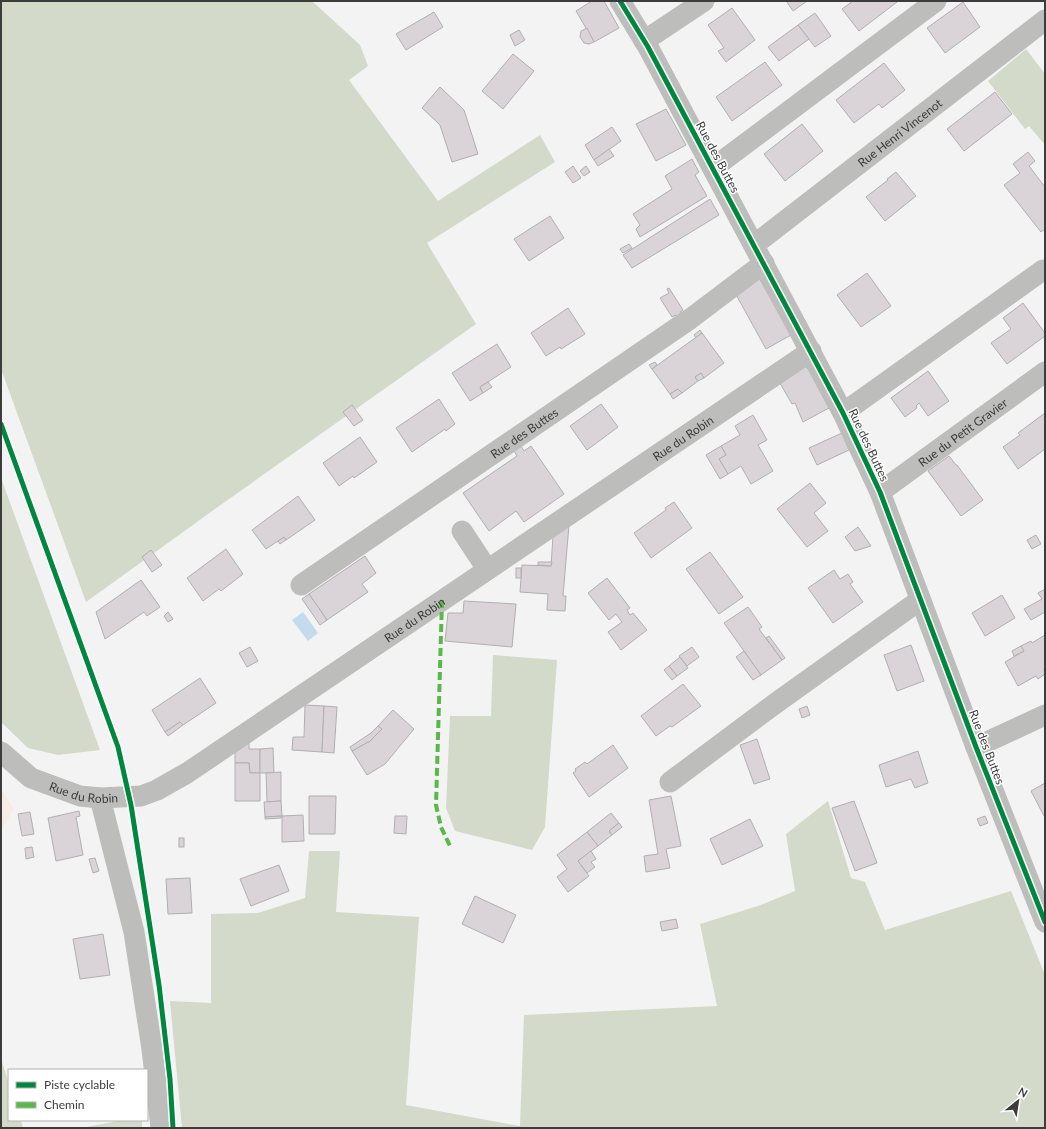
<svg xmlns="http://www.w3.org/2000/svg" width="1046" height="1129" viewBox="0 0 1046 1129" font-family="Lato,sans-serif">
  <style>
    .industrial { fill: #f7ebe4 }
    .green { fill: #d3dac9 }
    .water { fill: #c3dbed }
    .building { fill: #dad3d8; stroke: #b0b0b0 }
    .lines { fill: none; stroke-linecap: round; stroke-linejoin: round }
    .minor { stroke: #bdbdbc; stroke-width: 21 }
    .quiet { stroke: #58b947; stroke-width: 4; stroke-dasharray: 8 4; stroke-linecap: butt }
    .cycleway-casing { stroke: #fff; stroke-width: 8 }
    .cycleway { stroke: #00873e; stroke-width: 5 }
    .labels { text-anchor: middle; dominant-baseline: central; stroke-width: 3; stroke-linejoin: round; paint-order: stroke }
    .street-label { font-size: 12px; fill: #3c3c3d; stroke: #fff }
  </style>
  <rect width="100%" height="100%" fill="#f3f3f3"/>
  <polygon class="industrial" points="1,789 14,809 1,830"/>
  <g class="green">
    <polygon points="1,1 312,1 360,45 368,66 349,80 438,201 540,135 555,162 427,243 476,324 215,509 86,602 1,369"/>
    <polygon points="1026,49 1045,74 1045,145 1029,126 1025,129 988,81"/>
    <polygon points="1,478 100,750 58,755 28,748 1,722"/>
    <polygon points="493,655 557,660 545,827 532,850 455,831 446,808 450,716 491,716"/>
    <polygon points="828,801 851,878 865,882 885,930 1011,891 1045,975 1045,1127 182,1128 170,1001 211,1003 211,914 258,913 305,898 309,851 340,851 336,912 419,917 406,1105 520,1126 524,1015 717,1006 700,924 758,906 795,891 786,834"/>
    <polygon points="1,1059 9,1084 9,1120 21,1120 23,1128 1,1128"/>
    <polygon points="123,1120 142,1120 142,1128 81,1128"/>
  </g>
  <polygon class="water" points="303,612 318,633 308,641 292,620"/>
  <g class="building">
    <polygon points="592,1 604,1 619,28 594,42 576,11"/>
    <polygon points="788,1 807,1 793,11 787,2"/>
    <polygon points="853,1 896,1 897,2 859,31 842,9"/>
    <polygon points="963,2 980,27 945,53 927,28"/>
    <polygon points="732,8 755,40 726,62 718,51 724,48 708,25"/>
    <polygon points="434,12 443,27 406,50 396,34"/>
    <polygon points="815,13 831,36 815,47 798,25"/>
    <polygon points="798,25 809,39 779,61 768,47"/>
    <polygon points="587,28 594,42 589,44 584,43 580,37 581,31"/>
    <polygon points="519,30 525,40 515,46 510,35"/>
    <polygon points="513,54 534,71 503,109 482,91"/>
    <polygon points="765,62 782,85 732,121 716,97"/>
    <polygon points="884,63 905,90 882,108 879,104 854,123 836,100"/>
    <polygon points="440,87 464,110 478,154 452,162 440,125 422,108"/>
    <polygon points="995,92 1012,114 964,151 947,129"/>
    <polygon points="666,109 686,145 656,161 636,124"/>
    <polygon points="802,124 823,151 785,181 764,154"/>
    <polygon points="612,127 621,141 594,160 585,145"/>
    <polygon points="609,149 614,156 598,166 594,160"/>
    <polygon points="1028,152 1035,161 1029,166 1045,187 1045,229 1041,232 1004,185 1020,173 1013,164"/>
    <polygon points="692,159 699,172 695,175 707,196 640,237 636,229 640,225 633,214 672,189 665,176"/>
    <polygon points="573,166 581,178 573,183 565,172"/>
    <polygon points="586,166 590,172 584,176 580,171"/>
    <polygon points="896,172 916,196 885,221 866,197 888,180 887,179"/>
    <polygon points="710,199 719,215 632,268 623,255"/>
    <polygon points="550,216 564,238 529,261 514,239"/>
    <polygon points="629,244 632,248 623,253 620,249"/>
    <polygon points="867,273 891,306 861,327 837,295"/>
    <polygon points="758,276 791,335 766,349 734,291"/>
    <polygon points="669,288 683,310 680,312 684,318 680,320 676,315 672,317 660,298 669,293 667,289"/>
    <polygon points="1023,303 1045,333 1045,336 1007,364 991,343 1011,329 1003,318"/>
    <polygon points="568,308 585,334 561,349 560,347 546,356 531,333"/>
    <polygon points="700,330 702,333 696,338 694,335"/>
    <polygon points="702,333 724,363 704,378 701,373 695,377 698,381 682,393 678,389 670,394 652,369"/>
    <polygon points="497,344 511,367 480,387 483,393 470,401 452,373"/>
    <polygon points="655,362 657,365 652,369 649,365"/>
    <polygon points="805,366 809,370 829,408 803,422 795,403 792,404 777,378"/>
    <polygon points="928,371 949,401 928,416 919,403 916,406 917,408 905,417 891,398"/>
    <polygon points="701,373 704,378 698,381 695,377"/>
    <polygon points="488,382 492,387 483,393 480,387"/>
    <polygon points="678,389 682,393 673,399 670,394"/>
    <polygon points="439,399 455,424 446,431 445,429 412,452 396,428"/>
    <polygon points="601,404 618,427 587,450 570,426"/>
    <polygon points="352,405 363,420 354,426 343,412"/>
    <polygon points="1045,413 1045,449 1018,469 1003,447 1020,435 1018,433"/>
    <polygon points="753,415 767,440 758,445 773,471 751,484 741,466 728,474 719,459 726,455 721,446 740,435 735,426"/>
    <polygon points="842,433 849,450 817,465 809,448"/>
    <polygon points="360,437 377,462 354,478 353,476 339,486 323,463"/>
    <polygon points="520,444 524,451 531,446 564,494 524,522 516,511 489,531 463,493 517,456 513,449"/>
    <polygon points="721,446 726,455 719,459 728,474 720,479 706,455"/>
    <polygon points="949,456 956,465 957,465 983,500 961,516 928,471"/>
    <polygon points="810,483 826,503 814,513 828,531 807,547 777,509"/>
    <polygon points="298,496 315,520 286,540 284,537 266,549 252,530"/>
    <polygon points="674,502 692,528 651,558 634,533 666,510 665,508"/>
    <polygon points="569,525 563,596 566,596 565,611 547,610 548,594 520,592 522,565 551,566 553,536"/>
    <polygon points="858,527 871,546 855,551 845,537"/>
    <polygon points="1036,535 1041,544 1032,549 1027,540"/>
    <polygon points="284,537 286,540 280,544 278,541"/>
    <polygon points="226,549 243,574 221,591 219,589 203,601 187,578"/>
    <polygon points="151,550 162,565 152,572 142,557"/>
    <polygon points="710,552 743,597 719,614 686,569"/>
    <polygon points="365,556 376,573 362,584 368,592 327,620 309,594"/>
    <polygon points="538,562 552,562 551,566 538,565"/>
    <rect x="516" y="568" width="5" height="10"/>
    <polygon points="834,570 840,579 848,574 853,582 850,584 863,602 833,623 808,588"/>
    <polygon points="607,578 630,608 627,610 630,615 633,613 647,630 621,650 608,632 622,622 616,614 609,620 588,593"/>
    <polygon points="141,580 160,607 147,616 144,612 105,639 96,612"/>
    <polygon points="1045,589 1045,612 1031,620 1024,609 1042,599 1038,593"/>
    <polygon points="309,594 327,620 320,625 302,599"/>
    <polygon points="1002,595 1015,618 985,636 972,613"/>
    <polygon points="464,601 516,604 512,647 445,641 448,613 463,613"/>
    <polygon points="748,607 762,627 759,629 782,660 761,675 724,623"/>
    <polygon points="168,612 173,619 168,622 164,616"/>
    <polygon points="1045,635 1045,668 1044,669 1045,674 1038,679 1036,676 1018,686 1005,662 1024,651 1021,646 1031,641 1032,643"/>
    <polygon points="769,636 785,658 782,660 766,638"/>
    <polygon points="911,645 924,681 897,691 884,655"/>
    <polygon points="1021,646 1024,651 1014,656 1012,651"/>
    <polygon points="250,647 258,661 247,667 239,653"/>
    <polygon points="692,647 699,657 687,666 679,656"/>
    <polygon points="744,651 761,675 753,680 736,657"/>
    <polygon points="680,657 688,668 677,676 669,666"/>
    <polygon points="669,666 677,676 672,680 664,670"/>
    <polygon points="200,678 216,703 183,725 180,722 165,732 152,710"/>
    <polygon points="683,684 701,706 672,727 670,726 656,736 641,716"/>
    <polygon points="305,705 324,706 322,752 292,750 293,737 304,737"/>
    <polygon points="324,706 337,707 334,753 322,752"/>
    <polygon points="807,706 810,715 802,718 799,709"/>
    <polygon points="393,710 414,729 385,764 367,775 352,751 368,742 369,742 382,729 378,726"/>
    <polygon points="180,722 183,725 168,736 165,732"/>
    <polygon points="378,726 382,729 369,742 368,742 352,751 350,747 371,733"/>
    <polygon points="249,738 249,749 260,749 260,773 250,773 249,763 235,763 235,743"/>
    <polygon points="757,739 770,779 754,784 740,745"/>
    <polygon points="613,745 628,768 589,797 573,773 576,771 575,769 585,762 587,764"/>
    <polygon points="273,748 274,773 260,773 260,749"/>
    <polygon points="918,751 928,783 915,788 911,779 886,787 879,765"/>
    <polygon points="235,763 249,763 250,773 260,773 260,801 235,801"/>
    <polygon points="281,772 281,801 267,802 266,773"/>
    <polygon points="1045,783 1045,816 1044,816 1031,791"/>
    <polygon points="309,796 336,796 335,834 309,834"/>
    <polygon points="671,796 681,846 666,849 670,868 646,872 644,856 658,854 649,800"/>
    <polygon points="281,801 282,816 265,817 264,802"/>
    <polygon points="854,801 877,863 855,871 832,808"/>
    <polygon points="79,811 80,816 76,817 83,855 56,861 48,818"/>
    <polygon points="30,812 34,834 22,836 18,814"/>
    <polygon points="611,813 619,823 609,831 612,835 598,846 587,832"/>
    <polygon points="303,815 304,841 282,842 282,816"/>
    <polygon points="282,816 281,818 265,819 265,817"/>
    <polygon points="395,816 407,816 406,834 394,833"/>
    <polygon points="985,816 988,823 980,826 977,819"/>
    <polygon points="750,819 763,846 722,865 710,839"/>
    <polygon points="619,823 622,827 612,835 609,831"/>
    <polygon points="587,832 598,846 578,861 589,876 568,892 557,877 567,869 557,855"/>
    <rect x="179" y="838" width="5" height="9"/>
    <polygon points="32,847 34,857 26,859 25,848"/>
    <polygon points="591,851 596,859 591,862 595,867 587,873 578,861"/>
    <polygon points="95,858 99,871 93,873 89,859"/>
    <polygon points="279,865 289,891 251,906 240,879"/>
    <polygon points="190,878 192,913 168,914 166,879"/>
    <polygon points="475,896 516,915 503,943 462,924"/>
    <polygon points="676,919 678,928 662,931 660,922"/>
    <polygon points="103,934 110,975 80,979 73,939"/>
  </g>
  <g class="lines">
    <g class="minor">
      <polyline points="620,1 648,47 843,413 880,492 976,747 1045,922"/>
      <polyline points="644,41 704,1"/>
      <polyline points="713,168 936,1"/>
      <path id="s1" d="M 754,245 L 1045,20"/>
      <polyline points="843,413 1043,270"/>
      <path id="s2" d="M 880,492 L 1045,372"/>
      <polyline points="462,531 487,569"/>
      <path id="s3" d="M 301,585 L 690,319 L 764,263"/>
      <polyline points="976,747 1045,715"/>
      <path id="s4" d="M 1,752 L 31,778 L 80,796 L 100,798 L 141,796 L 157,790 L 187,773 L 811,351"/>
      <polyline points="670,782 776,703 920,600"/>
      <polyline points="100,798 134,932 152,1049 161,1128"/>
    </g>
    <polyline class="quiet" points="442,600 436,805 441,827 450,846"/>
    <defs>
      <g id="cycleway">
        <polyline points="620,1 648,47 843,413 880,492 976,747 1045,922"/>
        <polyline points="1,424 118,747 131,805 159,985 170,1079 173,1128"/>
      </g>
    </defs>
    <use href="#cycleway" class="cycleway-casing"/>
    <use href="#cycleway" class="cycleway"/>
  </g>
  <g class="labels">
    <g class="street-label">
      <text stroke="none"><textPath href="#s1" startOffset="184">Rue Henri Vincenot</textPath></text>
      <text transform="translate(718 157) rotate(62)">Rue des Buttes</text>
      <text stroke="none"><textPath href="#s2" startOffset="102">Rue du Petit Gravier</textPath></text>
      <text stroke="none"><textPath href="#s3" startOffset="270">Rue des Buttes</textPath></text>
      <text stroke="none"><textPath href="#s4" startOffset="803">Rue du Robin</textPath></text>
      <text transform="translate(869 445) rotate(65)">Rue des Buttes</text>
      <text stroke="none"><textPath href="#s4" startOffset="479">Rue du Robin</textPath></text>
      <text transform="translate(987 747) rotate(69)">Rue des Buttes</text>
      <text stroke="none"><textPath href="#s4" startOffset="95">Rue du Robin</textPath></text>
    </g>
  </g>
  <rect width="1046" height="1129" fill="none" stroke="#3c3c3d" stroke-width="4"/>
  <rect x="8" y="1069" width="140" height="52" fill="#ffffff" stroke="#b1b1b1"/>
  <rect x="16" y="1082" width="20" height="6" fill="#00873e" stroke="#b1b1b1"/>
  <text x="44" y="1089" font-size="12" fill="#3c3c3d">Piste cyclable</text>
  <rect x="16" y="1102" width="20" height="6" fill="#58b947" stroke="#b1b1b1"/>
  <text x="44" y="1109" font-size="12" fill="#3c3c3d">Chemin</text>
  <g transform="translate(1018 1101) rotate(30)" stroke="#ffffff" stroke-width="3" paint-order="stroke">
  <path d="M0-3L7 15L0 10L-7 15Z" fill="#3c3c3d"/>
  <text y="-6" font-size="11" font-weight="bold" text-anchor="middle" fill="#3c3c3d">N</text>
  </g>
</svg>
